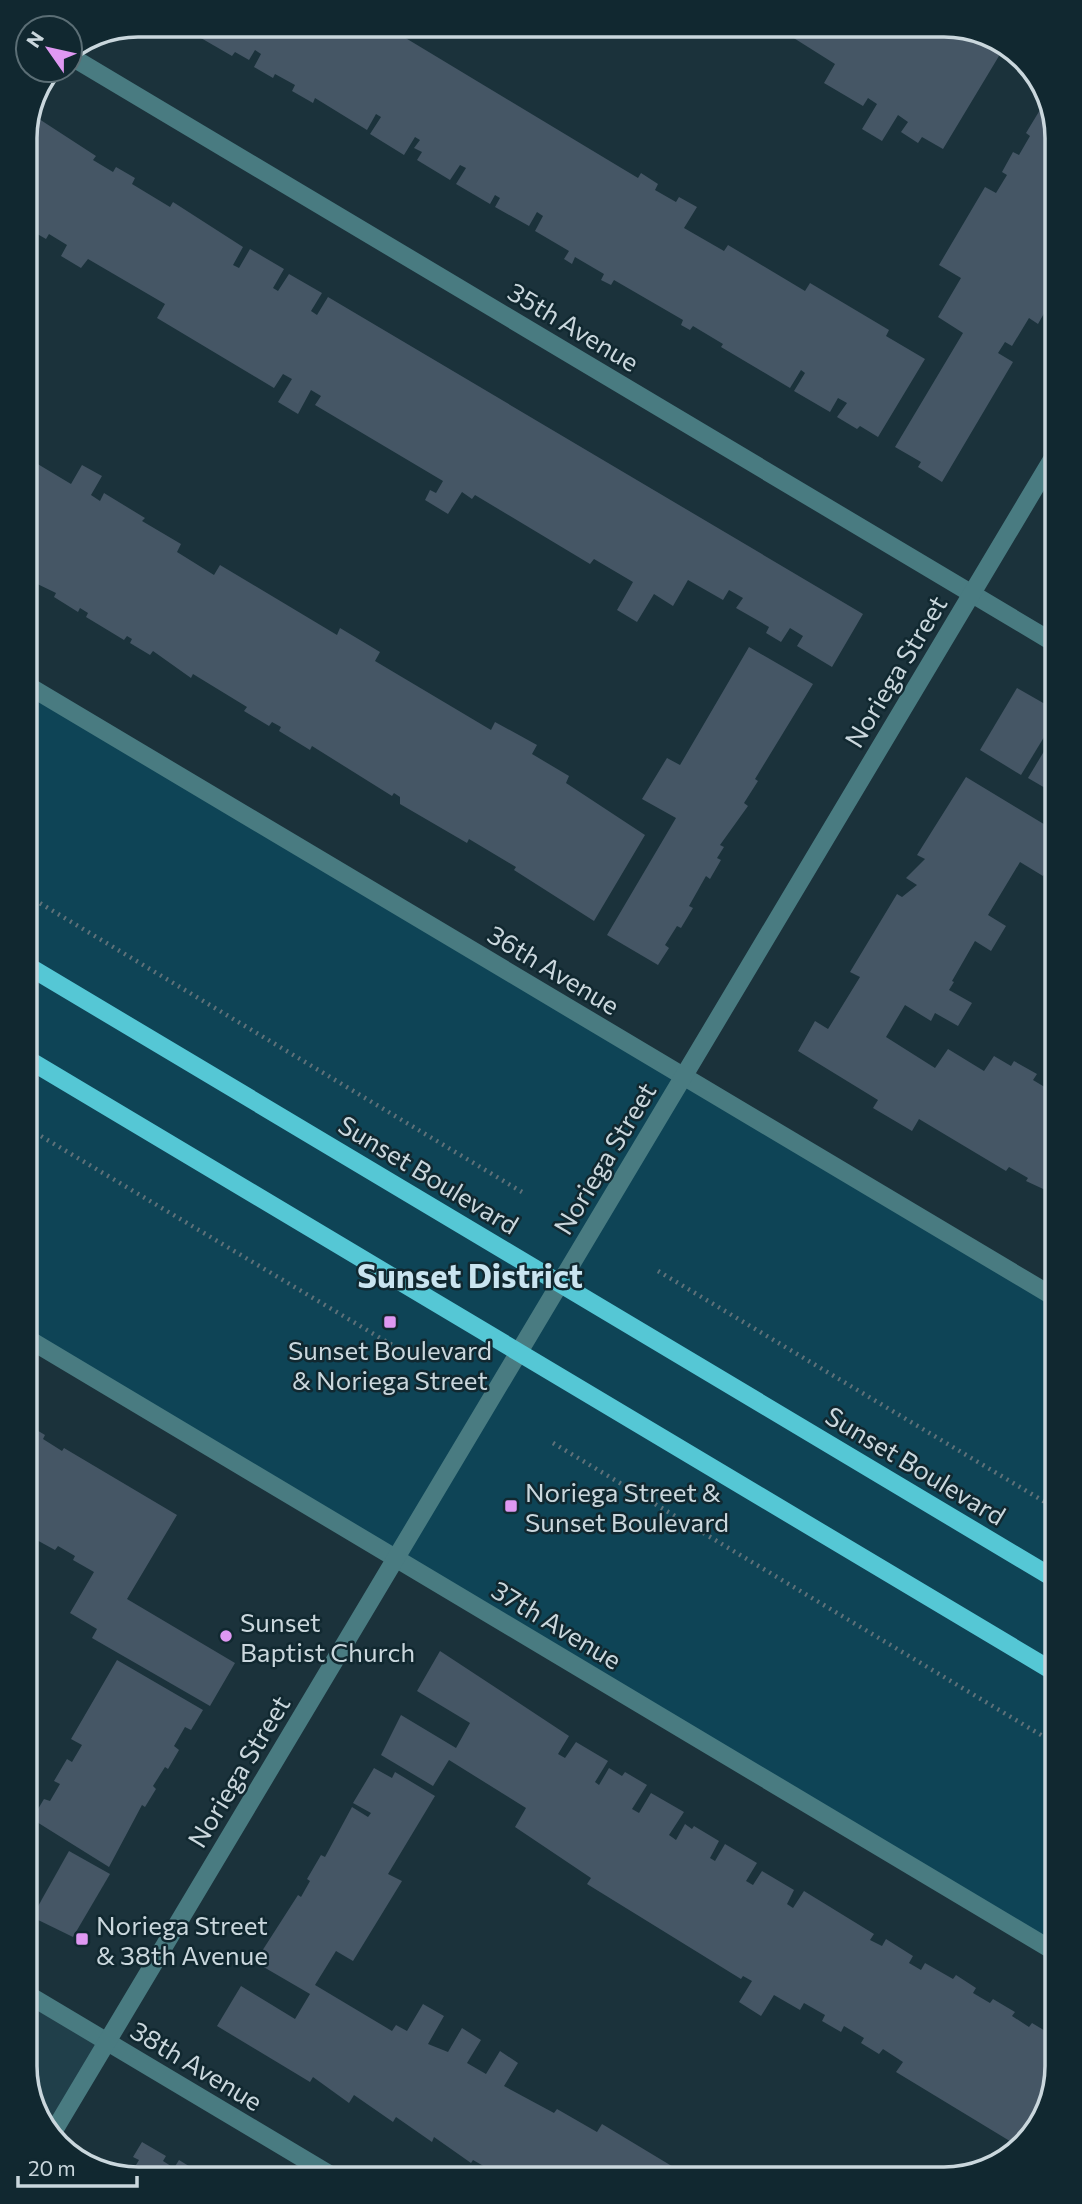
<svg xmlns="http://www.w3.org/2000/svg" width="1082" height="2204" viewBox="0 0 1082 2204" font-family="Commissioner,sans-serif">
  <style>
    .built { fill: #203f4a }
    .green { fill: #0e4456 }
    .building { fill: #455665 }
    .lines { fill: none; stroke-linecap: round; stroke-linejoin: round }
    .path { stroke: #5e7179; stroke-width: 4.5; stroke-dasharray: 2 5; stroke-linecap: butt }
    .minor { stroke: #497b81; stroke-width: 18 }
    .major { stroke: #55c7d5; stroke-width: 18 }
    .poi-dot { fill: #df98f2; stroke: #112830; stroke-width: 2.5 }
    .labels { text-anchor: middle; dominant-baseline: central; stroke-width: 5; stroke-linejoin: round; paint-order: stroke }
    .street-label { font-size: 26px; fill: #cad7dd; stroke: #112830 }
    .poi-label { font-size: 26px; fill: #cad7dd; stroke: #112830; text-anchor: start }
    .district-label { font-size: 33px; font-weight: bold; fill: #c9e4f0; stroke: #112830 }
    .rim { fill: none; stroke: #cad7dd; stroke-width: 3.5 }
  </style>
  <rect width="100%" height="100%" fill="#1b323b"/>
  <polygon class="built" points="32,1997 107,2042 52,2135 33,2109"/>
  <polygon class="green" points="27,685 1054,1298 1057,1953 30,1340"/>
  <g class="building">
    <polygon points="166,25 368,25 380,31 384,25 618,166 638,178 641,173 658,184 655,190 676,202 679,197 697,207 684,228 724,251 728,245 805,291 810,283 889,330 886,336 925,359 878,437 860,426 857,429 837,417 847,403 838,398 830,412 794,391 805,373 801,370 790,388 721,347 723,344 693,326 690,330 681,325 683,320 614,280 611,285 601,280 604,274 575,257 572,264 564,259 569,251 535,231 543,216 537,212 529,226 495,207 500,198 495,195 490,204 456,184 466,168 460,165 450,180 417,160 422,152 414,148 420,140 415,137 404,155 370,134 381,117 376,114 367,130 315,98 313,103 292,91 295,85 275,74 273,78 254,67 261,54 255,50 249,60 235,52 232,56 194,34 192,37"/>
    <polygon points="784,25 952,25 974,38 976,34 1005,46 943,149 922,137 918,143 901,132 908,122 898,115 882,141 862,129 877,104 868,98 863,106 824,83 835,64 781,30"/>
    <polygon points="1049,95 1050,303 1038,324 1029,318 1012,346 1005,342 998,353 1013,362 942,482 918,467 921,462 895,447 963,333 938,317 961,278 939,265 985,187 996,193 1007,175 1002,172 1013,152 1019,155 1030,136 1026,133"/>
    <polygon points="36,117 96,156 93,160 113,172 116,167 135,178 132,184 170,207 173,202 243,247 233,265 239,268 250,249 284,269 273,288 278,291 289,274 322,293 311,311 317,315 328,297 863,614 832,667 797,646 803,636 790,628 781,642 766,633 769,627 736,608 743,598 729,590 723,600 688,580 673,606 654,594 637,622 617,610 633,582 594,559 590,564 475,495 472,499 462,492 448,514 425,500 430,490 436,493 443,481 315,405 321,396 311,390 298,414 278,402 292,379 283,374 274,388 157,318 165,304 88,259 81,268 61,256 67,245 49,234 46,239 25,227 25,131 30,120 34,122"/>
    <polygon points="26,457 71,484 82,465 102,476 91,495 100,501 104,493 145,518 142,521 181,544 177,552 214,575 220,565 337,635 340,628 380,652 375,661 491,730 495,722 537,745 532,754 569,776 566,783 645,835 594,921 514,870 516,867 469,839 467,843 400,804 400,797 394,793 392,796 312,746 310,750 279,731 281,727 272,722 269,726 244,711 247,707 193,674 191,678 153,651 150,655 130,643 132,639 127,636 124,640 86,617 88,613 80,608 78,612 54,597 56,593 27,579"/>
    <polygon points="749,647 813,684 755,779 758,781 744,803 748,806 720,845 724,847 717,858 721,860 710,879 706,876 689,906 693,908 681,928 677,926 665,945 669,948 658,965 607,935 676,818 642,799 667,758 680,765"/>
    <polygon points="1017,688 1052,708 1052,724 1021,775 980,750"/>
    <polygon points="1052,738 1052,792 1028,778"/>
    <polygon points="966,777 1052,829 1052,848 1048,854 1052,861 1043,876 1020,862 988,915 1006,926 991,951 975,941 952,981 954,982 949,990 972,1003 958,1026 935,1013 931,1021 905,1005 886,1037 935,1068 948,1049 984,1071 994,1056 1011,1066 1014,1061 1037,1074 1033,1080 1053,1092 1054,1194 1026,1181 1028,1178 1009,1167 1006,1171 919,1119 912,1131 873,1108 878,1100 798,1051 815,1021 828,1029 860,977 850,972 897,894 902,897 917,885 906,878 925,859 917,855"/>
    <polygon points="30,1426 45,1435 43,1439 62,1451 64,1448 177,1515 127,1599 235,1663 210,1706 92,1638 97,1629 70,1613 94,1572 73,1560 75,1556 58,1546 55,1550 33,1538 36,1532 31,1529"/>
    <polygon points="440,1651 569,1736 558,1754 565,1758 576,1742 608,1761 595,1782 599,1785 609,1768 622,1776 625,1772 647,1785 632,1809 639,1813 651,1793 684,1812 669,1835 676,1840 685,1824 692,1829 694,1826 719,1841 710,1858 715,1861 725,1844 757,1863 746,1881 753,1885 762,1871 794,1890 787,1904 793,1908 804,1891 874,1934 870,1940 882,1946 886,1939 913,1956 909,1963 921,1970 925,1963 953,1979 956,1975 976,1988 973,1993 990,2003 993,1999 1015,2012 1012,2016 1029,2027 1032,2023 1057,2038 1057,2067 1038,2130 1018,2146 896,2072 903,2062 883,2049 879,2054 861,2043 864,2038 844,2026 841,2032 822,2021 825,2015 804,2003 800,2010 774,1995 761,2016 739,2002 752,1981 743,1976 741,1979 587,1884 591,1878 515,1827 526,1808 449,1760 433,1786 381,1755 401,1715 456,1748 470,1723 417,1691"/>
    <polygon points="117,1660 203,1710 191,1730 185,1727 174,1746 179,1750 168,1769 165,1767 153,1786 156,1789 145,1807 142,1805 109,1867 32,1819 44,1799 50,1801 60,1784 54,1781 67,1759 72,1762 82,1745 71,1739"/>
    <polygon points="374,1768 392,1778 395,1772 435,1796 388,1874 402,1881 353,1961 336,1951 315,1985 392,2031 396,2025 407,2031 423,2004 444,2016 428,2044 448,2052 462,2028 481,2040 467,2063 486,2074 500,2051 518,2063 504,2086 554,2113 557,2109 597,2132 602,2124 680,2171 678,2174 492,2176 494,2172 473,2160 471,2163 434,2137 432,2142 396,2117 393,2122 354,2095 349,2103 313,2077 310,2082 217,2026 241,1986 295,2019 310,1994 255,1962 298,1895 301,1897 310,1881 307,1879 321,1855 325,1857 352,1807 368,1817 371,1813 353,1803"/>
    <polygon points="69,1851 110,1874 73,1937 32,1917"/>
    <polygon points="142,2142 166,2156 163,2161 174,2168 179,2160 210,2179 131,2179 122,2176 128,2166 133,2170 139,2160 133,2157"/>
  </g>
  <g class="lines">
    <g class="path">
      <polyline points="28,896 522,1192"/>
      <polyline points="29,1129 419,1361"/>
      <polyline points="658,1271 1055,1508"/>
      <polyline points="553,1443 1056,1744"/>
    </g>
    <g class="minor">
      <polyline points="70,56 1051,641"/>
      <polyline points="27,685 1054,1297"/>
      <polyline points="30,1340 1057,1953"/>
      <polyline points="32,1997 334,2177"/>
      <polyline points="52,2134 1051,461"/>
    </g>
    <g class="major">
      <polyline points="28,966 1055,1579"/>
      <polyline points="29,1060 1056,1673"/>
    </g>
  </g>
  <g class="poi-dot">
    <rect x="383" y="1315" width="14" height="14" rx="3.5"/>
    <rect x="504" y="1499" width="14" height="14" rx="3.5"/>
    <circle cx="226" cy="1636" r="7"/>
    <rect x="75" y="1932" width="14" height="14" rx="3.5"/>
  </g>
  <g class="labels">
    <g class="street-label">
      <text transform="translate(574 326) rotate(31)">35th Avenue</text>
      <text transform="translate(895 671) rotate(-59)">Noriega Street</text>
      <text transform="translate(554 969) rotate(31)">36th Avenue</text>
      <text transform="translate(604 1158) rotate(-59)">Noriega Street</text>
      <text transform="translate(429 1174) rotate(31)">Sunset Boulevard</text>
      <text transform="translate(916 1465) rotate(31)">Sunset Boulevard</text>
      <text transform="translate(557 1624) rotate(31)">37th Avenue</text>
      <text transform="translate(238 1771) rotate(-59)">Noriega Street</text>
      <text transform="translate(197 2065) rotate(31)">38th Avenue</text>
    </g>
    <g class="poi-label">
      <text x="390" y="1349" text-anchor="middle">Sunset Boulevard<tspan x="390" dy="30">&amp; Noriega Street</tspan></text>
      <text x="525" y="1491">Noriega Street &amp;<tspan x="525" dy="30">Sunset Boulevard</tspan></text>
      <text x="240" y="1621">Sunset<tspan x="240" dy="30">Baptist Church</tspan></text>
      <text x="96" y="1924">Noriega Street<tspan x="96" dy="30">&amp; 38th Avenue</tspan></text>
    </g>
    <g class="district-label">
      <text x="470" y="1274">Sunset District</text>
    </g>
  </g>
  <path d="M0 0H1082V2204H0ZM138 37H944A101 101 0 0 1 1045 138V2066A101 101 0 0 1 944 2167H138A101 101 0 0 1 37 2066V138A101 101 0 0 1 138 37Z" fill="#112830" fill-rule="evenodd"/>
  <path class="rim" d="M138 37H944A101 101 0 0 1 1045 138V2066A101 101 0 0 1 944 2167H138A101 101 0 0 1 37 2066V138A101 101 0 0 1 138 37Z"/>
  <g transform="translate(49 49) rotate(304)"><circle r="33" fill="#112830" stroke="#5b6e75" stroke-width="2"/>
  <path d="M0-5L12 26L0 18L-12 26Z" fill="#df98f2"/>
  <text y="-10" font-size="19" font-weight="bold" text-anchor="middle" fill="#cad7dd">N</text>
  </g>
  <path d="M18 2176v10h119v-10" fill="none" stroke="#cad7dd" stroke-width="3.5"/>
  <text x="28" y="2176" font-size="21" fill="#cad7dd" stroke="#112830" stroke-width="5" paint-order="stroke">20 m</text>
</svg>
